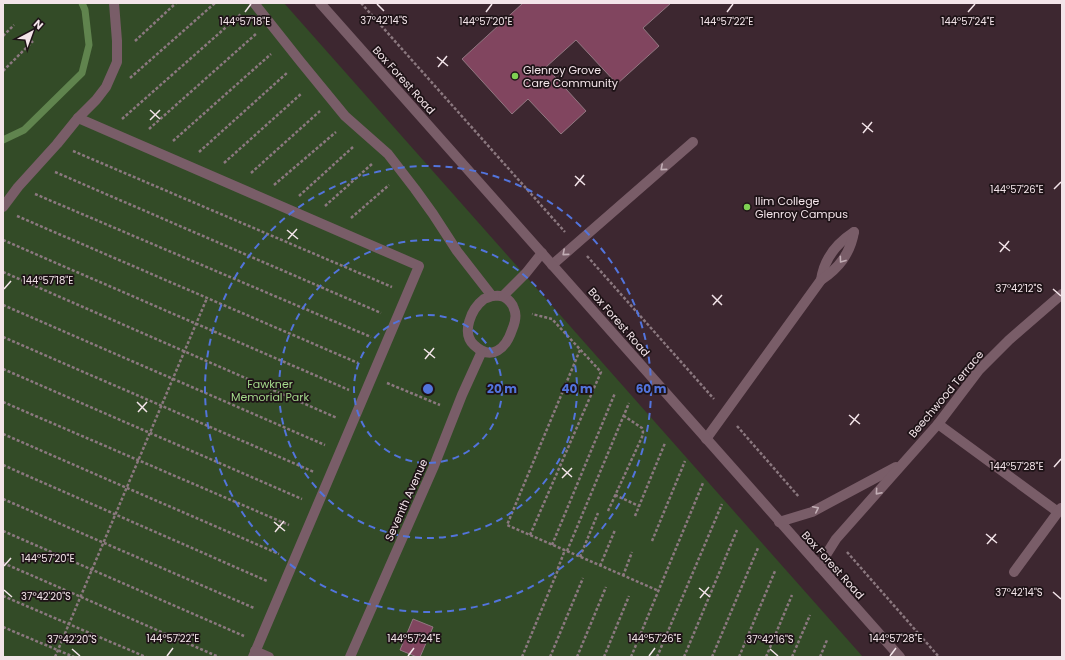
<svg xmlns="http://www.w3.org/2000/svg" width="1065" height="660" viewBox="0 0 1065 660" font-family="Poppins,sans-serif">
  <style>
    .green { fill: #334b27 }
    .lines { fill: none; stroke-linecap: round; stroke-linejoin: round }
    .stream { stroke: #60844e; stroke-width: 7 }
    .building { fill: #81455f; stroke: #927781 }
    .path { stroke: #8b787f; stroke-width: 2.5; stroke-dasharray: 3 2; stroke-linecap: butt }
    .service { stroke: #795d68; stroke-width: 10 }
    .tertiary { stroke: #795d68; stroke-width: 10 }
    .oneway { stroke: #c2aeb5 }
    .ticks { fill: none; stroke: #f3e4e9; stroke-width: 1.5 }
    .ring { fill: none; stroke: #5274dc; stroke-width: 2; stroke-dasharray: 7 5 }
    .poi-dot { fill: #7fd052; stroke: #1e1317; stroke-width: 1.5 }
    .labels { text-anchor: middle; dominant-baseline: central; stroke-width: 3.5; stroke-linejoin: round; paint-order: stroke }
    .poi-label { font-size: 11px; fill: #f3e4e9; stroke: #1e1317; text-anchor: start }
    .street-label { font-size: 11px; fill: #f3e4e9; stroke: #1e1317 }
    .park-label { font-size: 11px; fill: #a3d88a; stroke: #1e1317 }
    .ticks-label { font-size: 10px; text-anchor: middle; fill: #f3e4e9; stroke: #1e1317; stroke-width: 3.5; stroke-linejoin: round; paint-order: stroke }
    .centre { fill: #5274dc; stroke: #1e1317; stroke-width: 2 }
    .ring-label { font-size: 12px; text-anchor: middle; font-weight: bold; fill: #5274dc; stroke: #1e1317; stroke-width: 3.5; stroke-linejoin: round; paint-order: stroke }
  </style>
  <rect width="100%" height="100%" fill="#3d2730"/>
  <polygon class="green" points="3,3 284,3 863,657 3,657"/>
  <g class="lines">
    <polyline class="stream" points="3,140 24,130 82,73 89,45 85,10 82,3"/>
  </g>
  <g class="building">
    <polygon points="523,3 671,3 643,28 659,46 617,84 576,40 546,67 586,111 561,134 528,99 512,114 462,59"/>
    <polygon points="413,619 433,627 420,657 417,657 400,650"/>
  </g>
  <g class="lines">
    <g class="path">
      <polyline points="361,3 565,232"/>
      <polyline points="3,36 14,25"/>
      <polyline points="135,41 176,3"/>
      <polyline points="3,71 33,41"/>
      <polyline points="130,78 215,3"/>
      <polyline points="122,119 241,14"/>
      <polyline points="149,129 257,33"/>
      <polyline points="173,141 271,54"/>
      <polyline points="73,151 392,287"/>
      <polyline points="199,152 288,72"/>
      <polyline points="224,163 302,93"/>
      <polyline points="55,172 381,313"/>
      <polyline points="251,173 320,111"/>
      <polyline points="274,185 336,132"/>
      <polyline points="35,194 371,337"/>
      <polyline points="299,196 353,147"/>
      <polyline points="325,206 373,163"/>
      <polyline points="17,216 358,363"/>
      <polyline points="351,218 389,185"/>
      <polyline points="3,240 349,390"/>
      <polyline points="587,256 714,399"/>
      <polyline points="3,272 337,418"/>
      <polyline points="3,305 325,445"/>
      <polyline points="3,337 314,472"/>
      <polyline points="580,350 507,525 659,591"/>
      <polyline points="3,369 302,499"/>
      <polyline points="387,383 440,405"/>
      <polyline points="3,402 289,525"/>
      <polyline points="737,426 799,497"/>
      <polyline points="3,434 279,554"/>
      <polyline points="3,465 267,581"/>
      <polyline points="615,495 639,506"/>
      <polyline points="3,499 254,608"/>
      <polyline points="608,511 642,437 643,432 642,428 624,416"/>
      <polyline points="635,516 665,443"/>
      <polyline points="3,531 244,636"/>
      <polyline points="530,535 601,372 552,319 532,314"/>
      <polyline points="652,541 685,461"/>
      <polyline points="552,545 615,393"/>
      <polyline points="567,551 629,403"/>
      <polyline points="847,552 939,657"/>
      <polyline points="580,557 598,513"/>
      <polyline points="3,563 219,657"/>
      <polyline points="600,566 615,530"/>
      <polyline points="623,576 632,552"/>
      <polyline points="3,596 146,657"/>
      <polyline points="3,627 74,657"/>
      <polyline points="55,657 207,298"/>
      <polyline points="522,657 558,570 558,568 565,550"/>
      <polyline points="550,657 583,578"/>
      <polyline points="577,657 606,587"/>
      <polyline points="604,657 629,596"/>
      <polyline points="631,657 703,483"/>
      <polyline points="657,657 722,504"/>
      <polyline points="684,657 737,530"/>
      <polyline points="712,657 758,548"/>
      <polyline points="739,657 775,571"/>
      <polyline points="766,657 792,595"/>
      <polyline points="792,657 810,615"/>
      <polyline points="820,657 827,640"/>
    </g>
    <g class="service">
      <polyline points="254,3 300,61 345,116 388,154 415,189 433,214 457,251 492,296"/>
      <polyline points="78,118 419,266 253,657"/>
      <polyline points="3,207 18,187 57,144 78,118 96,100 106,87 117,62 117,41 114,3"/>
      <polyline points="552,265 693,142"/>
      <path d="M 821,280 C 824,259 837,243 854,232"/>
      <path d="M 492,296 C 496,296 501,295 504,297 C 508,299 513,304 514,309 C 517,315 515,323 512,330 C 506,348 492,362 474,345 C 461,333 471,309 484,299 C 486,298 489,297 492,296 Z"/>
      <polyline points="503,296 526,273 542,253"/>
      <polyline points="938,424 1058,512"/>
      <path d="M 706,439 L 821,280 C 839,268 850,254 854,232"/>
      <polyline points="779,522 812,512 896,467"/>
      <polyline points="819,566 836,539 938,424 979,370 1009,340 1062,294"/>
      <polyline points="1014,572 1061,508"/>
      <polyline points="255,651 269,657"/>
      <polyline points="350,657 434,466 462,395 482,351"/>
    </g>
    <path class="tertiary" d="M 320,3 C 513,221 706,439 900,657"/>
  </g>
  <defs><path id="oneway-chevron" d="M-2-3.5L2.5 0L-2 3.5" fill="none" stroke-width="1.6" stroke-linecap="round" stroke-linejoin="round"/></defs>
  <g class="oneway">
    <use href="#oneway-chevron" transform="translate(663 168) rotate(139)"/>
    <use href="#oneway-chevron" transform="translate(565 253) rotate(139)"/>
    <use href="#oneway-chevron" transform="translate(842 260) rotate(126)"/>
    <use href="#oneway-chevron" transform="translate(878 492) rotate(131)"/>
    <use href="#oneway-chevron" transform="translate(816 509) rotate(-26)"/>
  </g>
  <path class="ticks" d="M 377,4 L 384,11M 245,12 L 251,4M 486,12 L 492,4M 727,12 L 733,4M 968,12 L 975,4M 437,57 L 448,66M 438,67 L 447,56M 150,110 L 160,119M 150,120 L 160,110M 862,123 L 873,132M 863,133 L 872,122M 575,176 L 585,185M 575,186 L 584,175M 1054,189 L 1061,182M 287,230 L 298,239M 288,239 L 297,229M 999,242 L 1010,251M 1000,252 L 1009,241M 4,289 L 11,281M 1053,289 L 1061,296M 712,295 L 722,305M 713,305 L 722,295M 424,349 L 435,358M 425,359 L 434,348M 137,402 L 147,412M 138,412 L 147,402M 849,415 L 860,424M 850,425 L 859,414M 1054,467 L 1061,459M 562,468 L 572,477M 562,478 L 572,468M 274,522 L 285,531M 275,532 L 284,521M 986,534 L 997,543M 987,544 L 996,534M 4,566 L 11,558M 699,588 L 710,597M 4,590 L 12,597M 1053,592 L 1061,599M 700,598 L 709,587M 72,649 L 80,656M 770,649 L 778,656M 167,656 L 173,648M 408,656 L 414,648M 649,656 L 655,648M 890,656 L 896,648"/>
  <g class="ring">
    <circle cx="428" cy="389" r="74"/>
    <circle cx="428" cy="389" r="149"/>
    <circle cx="428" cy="389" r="223"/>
  </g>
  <g class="poi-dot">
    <circle cx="515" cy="76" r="4"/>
    <circle cx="747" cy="207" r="4"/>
  </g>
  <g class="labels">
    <g class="poi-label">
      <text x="523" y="70">Glenroy Grove<tspan x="523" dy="13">Care Community</tspan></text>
      <text x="755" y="201">Ilim College<tspan x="755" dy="13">Glenroy Campus</tspan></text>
    </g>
    <g class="street-label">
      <text transform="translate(404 80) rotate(48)">Box Forest Road</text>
      <text transform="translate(619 322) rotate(49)">Box Forest Road</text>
      <text transform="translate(946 394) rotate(-50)">Beechwood Terrace</text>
      <text transform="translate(406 500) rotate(-66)">Seventh Avenue</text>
      <text transform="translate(833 565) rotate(48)">Box Forest Road</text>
    </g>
    <g class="park-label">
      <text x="270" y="384">Fawkner<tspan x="270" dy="13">Memorial Park</tspan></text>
    </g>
  </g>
  <g class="ticks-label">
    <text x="384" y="24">37°42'14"S</text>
    <text x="486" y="25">144°57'20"E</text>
    <text x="727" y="25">144°57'22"E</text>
    <text x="968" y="25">144°57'24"E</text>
    <text x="245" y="25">144°57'18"E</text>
    <text x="1017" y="193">144°57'26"E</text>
    <text x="48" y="284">144°57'18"E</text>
    <text x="1019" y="292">37°42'12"S</text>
    <text x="1017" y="470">144°57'28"E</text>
    <text x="48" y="562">144°57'20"E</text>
    <text x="1019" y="596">37°42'14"S</text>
    <text x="46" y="600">37°42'20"S</text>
    <text x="173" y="642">144°57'22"E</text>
    <text x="414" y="642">144°57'24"E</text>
    <text x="655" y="642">144°57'26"E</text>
    <text x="896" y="642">144°57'28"E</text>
    <text x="72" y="643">37°42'20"S</text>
    <text x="770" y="643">37°42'16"S</text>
  </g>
  <circle cx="428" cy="389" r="6" class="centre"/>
  <g class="ring-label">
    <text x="502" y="393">20 m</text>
    <text x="577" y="393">40 m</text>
    <text x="651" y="393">60 m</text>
  </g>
  <rect width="1065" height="660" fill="none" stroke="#f3e4e9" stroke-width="8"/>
  <g transform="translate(32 32) rotate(41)" stroke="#1e1317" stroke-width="3" paint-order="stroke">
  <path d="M0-3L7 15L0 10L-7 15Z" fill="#f3e4e9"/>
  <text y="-6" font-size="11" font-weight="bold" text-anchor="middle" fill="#f3e4e9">N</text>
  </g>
</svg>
